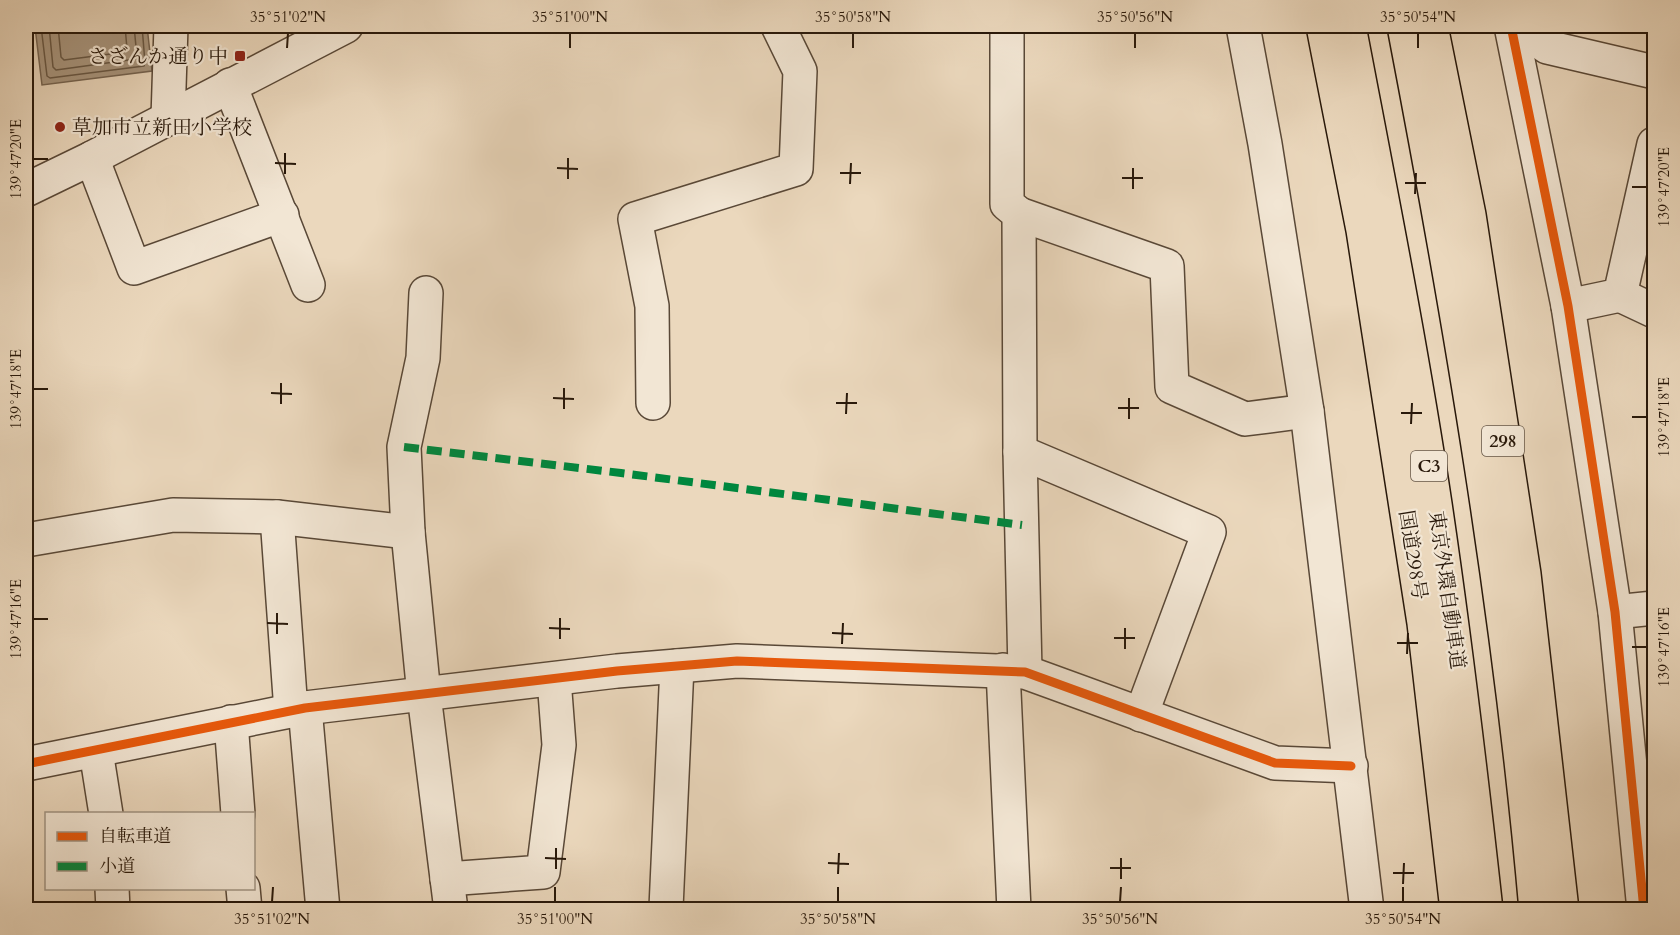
<svg xmlns="http://www.w3.org/2000/svg" width="1680" height="935" viewBox="0 0 1680 935" font-family="Cardo,'Noto Serif JP',serif">
  <style>
    .water { fill: #a99780; stroke: #756451; stroke-width: 1.5 }
    .lines { fill: none; stroke-linecap: round; stroke-linejoin: round }
    .shore { stroke: #685845; stroke-width: 1.5 }
    .minor-casing { stroke: #594837; stroke-width: 36 }
    .highway-casing { stroke: #28180a; stroke-width: 36 }
    .minor { stroke: #f2e6d4; stroke-width: 33 }
    .highway { stroke: #ebd8bd; stroke-width: 33 }
    .quiet { stroke: #00873e; stroke-width: 8; stroke-dasharray: 15 8; stroke-linecap: butt }
    .cycleway-casing { stroke: #f2e6d4; stroke-width: 13 }
    .cycleway { stroke: #e8590c; stroke-width: 9 }
    .ticks { fill: none; stroke: #28180a; stroke-width: 2 }
    .poi-dot { fill: #8f2418; stroke: #f2e6d4; stroke-width: 2 }
    .labels { text-anchor: middle; dominant-baseline: central; stroke-width: 4.5; stroke-linejoin: round; paint-order: stroke }
    .shield { fill: #f2e6d4; stroke: #655647; stroke-width: 1.5 }
    .shield-label { font-size: 18px; font-weight: bold; fill: #28180a }
    .poi-label { font-size: 20px; fill: #28180a; stroke: #f2e6d4; text-anchor: end }
    .street-label { font-size: 20px; fill: #28180a; stroke: #f2e6d4 }
    .neatline { fill: none; stroke: #28180a; stroke-width: 2 }
    .ticks-label { font-size: 15px; text-anchor: middle; fill: #28180a }
  </style>
  <rect width="100%" height="100%" fill="#ebd8bd"/>
  <filter id="stains"><feTurbulence type="fractalNoise" baseFrequency=".00333" numOctaves="4"/><feColorMatrix values="0 0 0 0 .2 0 0 0 0 .09 0 0 0 0 .02 0 0 0 .5 -.17"/></filter>
  <radialGradient id="worn" r=".72"><stop offset=".6" stop-color="#630" stop-opacity="0"/><stop offset="1" stop-color="#630" stop-opacity=".3"/></radialGradient>
  <polygon class="water" points="47,26 147,26 152,71 42,85 35,27"/>
  <g class="lines">
    <g class="shore">
      <polyline points="41,26 47,76 50,78 144,66 145,63 142,26"/>
      <polyline points="49,26 53,67 56,70 136,59 137,57 134,26"/>
      <polyline points="58,26 61,57 64,60 126,52 127,49 125,26"/>
    </g>
    <defs>
      <g id="minor">
        <polyline points="1007,26 1007,204 1019,214 1020,452 1025,672"/>
        <polyline points="1243,26 1265,144 1307,411 1367,910"/>
        <polyline points="1511,26 1568,306 1615,612 1644,910"/>
        <polyline points="1518,26 1547,47 1654,72"/>
        <polyline points="230,85 308,285"/>
        <polyline points="168,118 171,26"/>
        <polyline points="92,158 134,268 282,215"/>
        <polyline points="26,190 92,158 346,26"/>
        <polyline points="1019,214 1167,266 1172,387 1245,419 1307,411"/>
        <polyline points="426,293 423,358 404,447 408,532 424,695 451,910"/>
        <polyline points="1620,295 1654,311"/>
        <polyline points="1568,306 1620,295 1654,144"/>
        <polyline points="653,403 652,306 635,219 796,169 800,71 778,26"/>
        <polyline points="1020,452 1209,532 1141,715"/>
        <polyline points="277,517 291,711"/>
        <polyline points="26,540 173,515 277,517 408,532"/>
        <polyline points="1615,612 1654,608"/>
        <polyline points="1003,670 1014,910"/>
        <polyline points="305,708 323,910"/>
        <polyline points="231,722 238,814"/>
        <polyline points="96,751 106,814"/>
        <polyline points="26,764 305,708 617,671 737,661 1025,672 1275,763 1351,766"/>
        <polyline points="447,879 543,872 559,745 554,679"/>
        <polyline points="112,888 113,910"/>
        <polyline points="243,888 245,910"/>
        <polyline points="666,908 677,666"/>
      </g>
      <g id="highway">
        <polyline points="1323,26 1363,230 1424,623 1457,910"/>
        <path d="M 1349,26 C 1379,184 1411,344 1435,504 C 1455,639 1471,774 1486,910"/>
        <path d="M 1404,26 C 1460,318 1510,613 1536,910"/>
        <polyline points="1431,26 1469,215 1524,574 1562,910"/>
      </g>
    </defs>
    <use href="#minor" class="minor-casing"/>
    <use href="#highway" class="highway-casing"/>
    <use href="#minor" class="minor"/>
    <use href="#highway" class="highway"/>
    <polyline class="quiet" points="404,447 621,473 1022,525"/>
    <defs>
      <g id="cycleway">
        <polyline points="1511,26 1568,306 1615,612 1644,910"/>
        <polyline points="26,764 305,708 617,671 737,661 1025,672 1275,763 1351,766"/>
      </g>
    </defs>
    <use href="#cycleway" class="cycleway-casing"/>
    <use href="#cycleway" class="cycleway"/>
  </g>
  <path class="ticks" d="M 287,48 L 288,33M 570,48 L 570,33M 853,48 L 853,33M 1135,48 L 1135,33M 1418,48 L 1418,33M 33,159 L 48,159M 275,163 L 296,164M 557,168 L 578,169M 840,173 L 861,173M 285,174 L 285,153M 1122,178 L 1143,178M 568,179 L 568,158M 1405,183 L 1426,183M 850,184 L 851,163M 1632,187 L 1647,187M 1133,189 L 1133,168M 1415,194 L 1416,173M 33,389 L 48,389M 271,393 L 292,394M 553,398 L 574,399M 836,403 L 857,403M 281,404 L 281,383M 1118,408 L 1139,408M 564,409 L 564,388M 1401,413 L 1422,413M 846,414 L 847,393M 1632,417 L 1647,417M 1129,419 L 1129,398M 1411,424 L 1412,403M 33,619 L 48,619M 267,623 L 288,624M 549,628 L 570,629M 832,633 L 853,634M 277,634 L 277,613M 1114,638 L 1135,638M 560,639 L 560,618M 1397,643 L 1418,643M 842,644 L 843,623M 1632,647 L 1647,647M 1125,649 L 1125,628M 1407,654 L 1408,633M 545,858 L 566,859M 828,863 L 849,864M 1110,868 L 1131,868M 556,869 L 556,848M 1393,873 L 1414,873M 838,874 L 839,853M 1121,879 L 1121,858M 1403,884 L 1404,863M 272,902 L 273,887M 555,902 L 555,887M 838,902 L 838,887M 1120,902 L 1121,887M 1403,902 L 1403,887"/>
  <g class="poi-dot">
    <rect x="234" y="50" width="12" height="12" rx="3"/>
    <circle cx="60" cy="127" r="6"/>
  </g>
  <g class="labels">
    <g class="shield">
      <rect x="1482" y="426" width="42" height="30" rx="4.5"/>
      <rect x="1411" y="451" width="36" height="30" rx="4.5"/>
    </g>
    <g class="shield-label">
      <text x="1503" y="441">298</text>
      <text x="1429" y="466">C3</text>
    </g>
    <g class="poi-label">
      <text x="228" y="56">さざんか通り中</text>
      <text x="72" y="127" text-anchor="start">草加市立新田小学校</text>
    </g>
    <g class="street-label">
      <text transform="translate(1413 555) rotate(81)">国道298号</text>
      <text transform="translate(1447 590) rotate(82)">東京外環自動車道</text>
    </g>
  </g>
  <rect width="1680" height="935" fill="none" stroke="#ebd8bd" stroke-width="66"/>
  <rect x="45" y="812" width="210" height="78" fill="#f2e6d4" stroke="#a19483" stroke-width="1.5"/>
  <rect x="57" y="832" width="30" height="9" fill="#e8590c" stroke="#a19483" stroke-width="1.5"/>
  <text x="99" y="842" font-size="18" fill="#28180a">自転車道</text>
  <rect x="57" y="862" width="30" height="9" fill="#00873e" stroke="#a19483" stroke-width="1.5"/>
  <text x="99" y="872" font-size="18" fill="#28180a">小道</text>
  <rect x="33" y="33" width="1614" height="869" class="neatline"/>
  <g class="ticks-label">
    <text x="288" y="22">35°51'02"N</text>
    <text x="570" y="22">35°51'00"N</text>
    <text x="853" y="22">35°50'58"N</text>
    <text x="1135" y="22">35°50'56"N</text>
    <text x="1418" y="22">35°50'54"N</text>
    <text transform="translate(16 159) rotate(-90)" y="5">139°47'20"E</text>
    <text transform="translate(1664 187) rotate(-90)" y="5">139°47'20"E</text>
    <text transform="translate(16 389) rotate(-90)" y="5">139°47'18"E</text>
    <text transform="translate(1664 417) rotate(-90)" y="5">139°47'18"E</text>
    <text transform="translate(16 619) rotate(-90)" y="5">139°47'16"E</text>
    <text transform="translate(1664 647) rotate(-90)" y="5">139°47'16"E</text>
    <text x="272" y="924">35°51'02"N</text>
    <text x="555" y="924">35°51'00"N</text>
    <text x="838" y="924">35°50'58"N</text>
    <text x="1120" y="924">35°50'56"N</text>
    <text x="1403" y="924">35°50'54"N</text>
  </g>
  <rect width="100%" height="100%" filter="url(#stains)"/>
  <rect width="100%" height="100%" fill="url(#worn)"/>
</svg>
